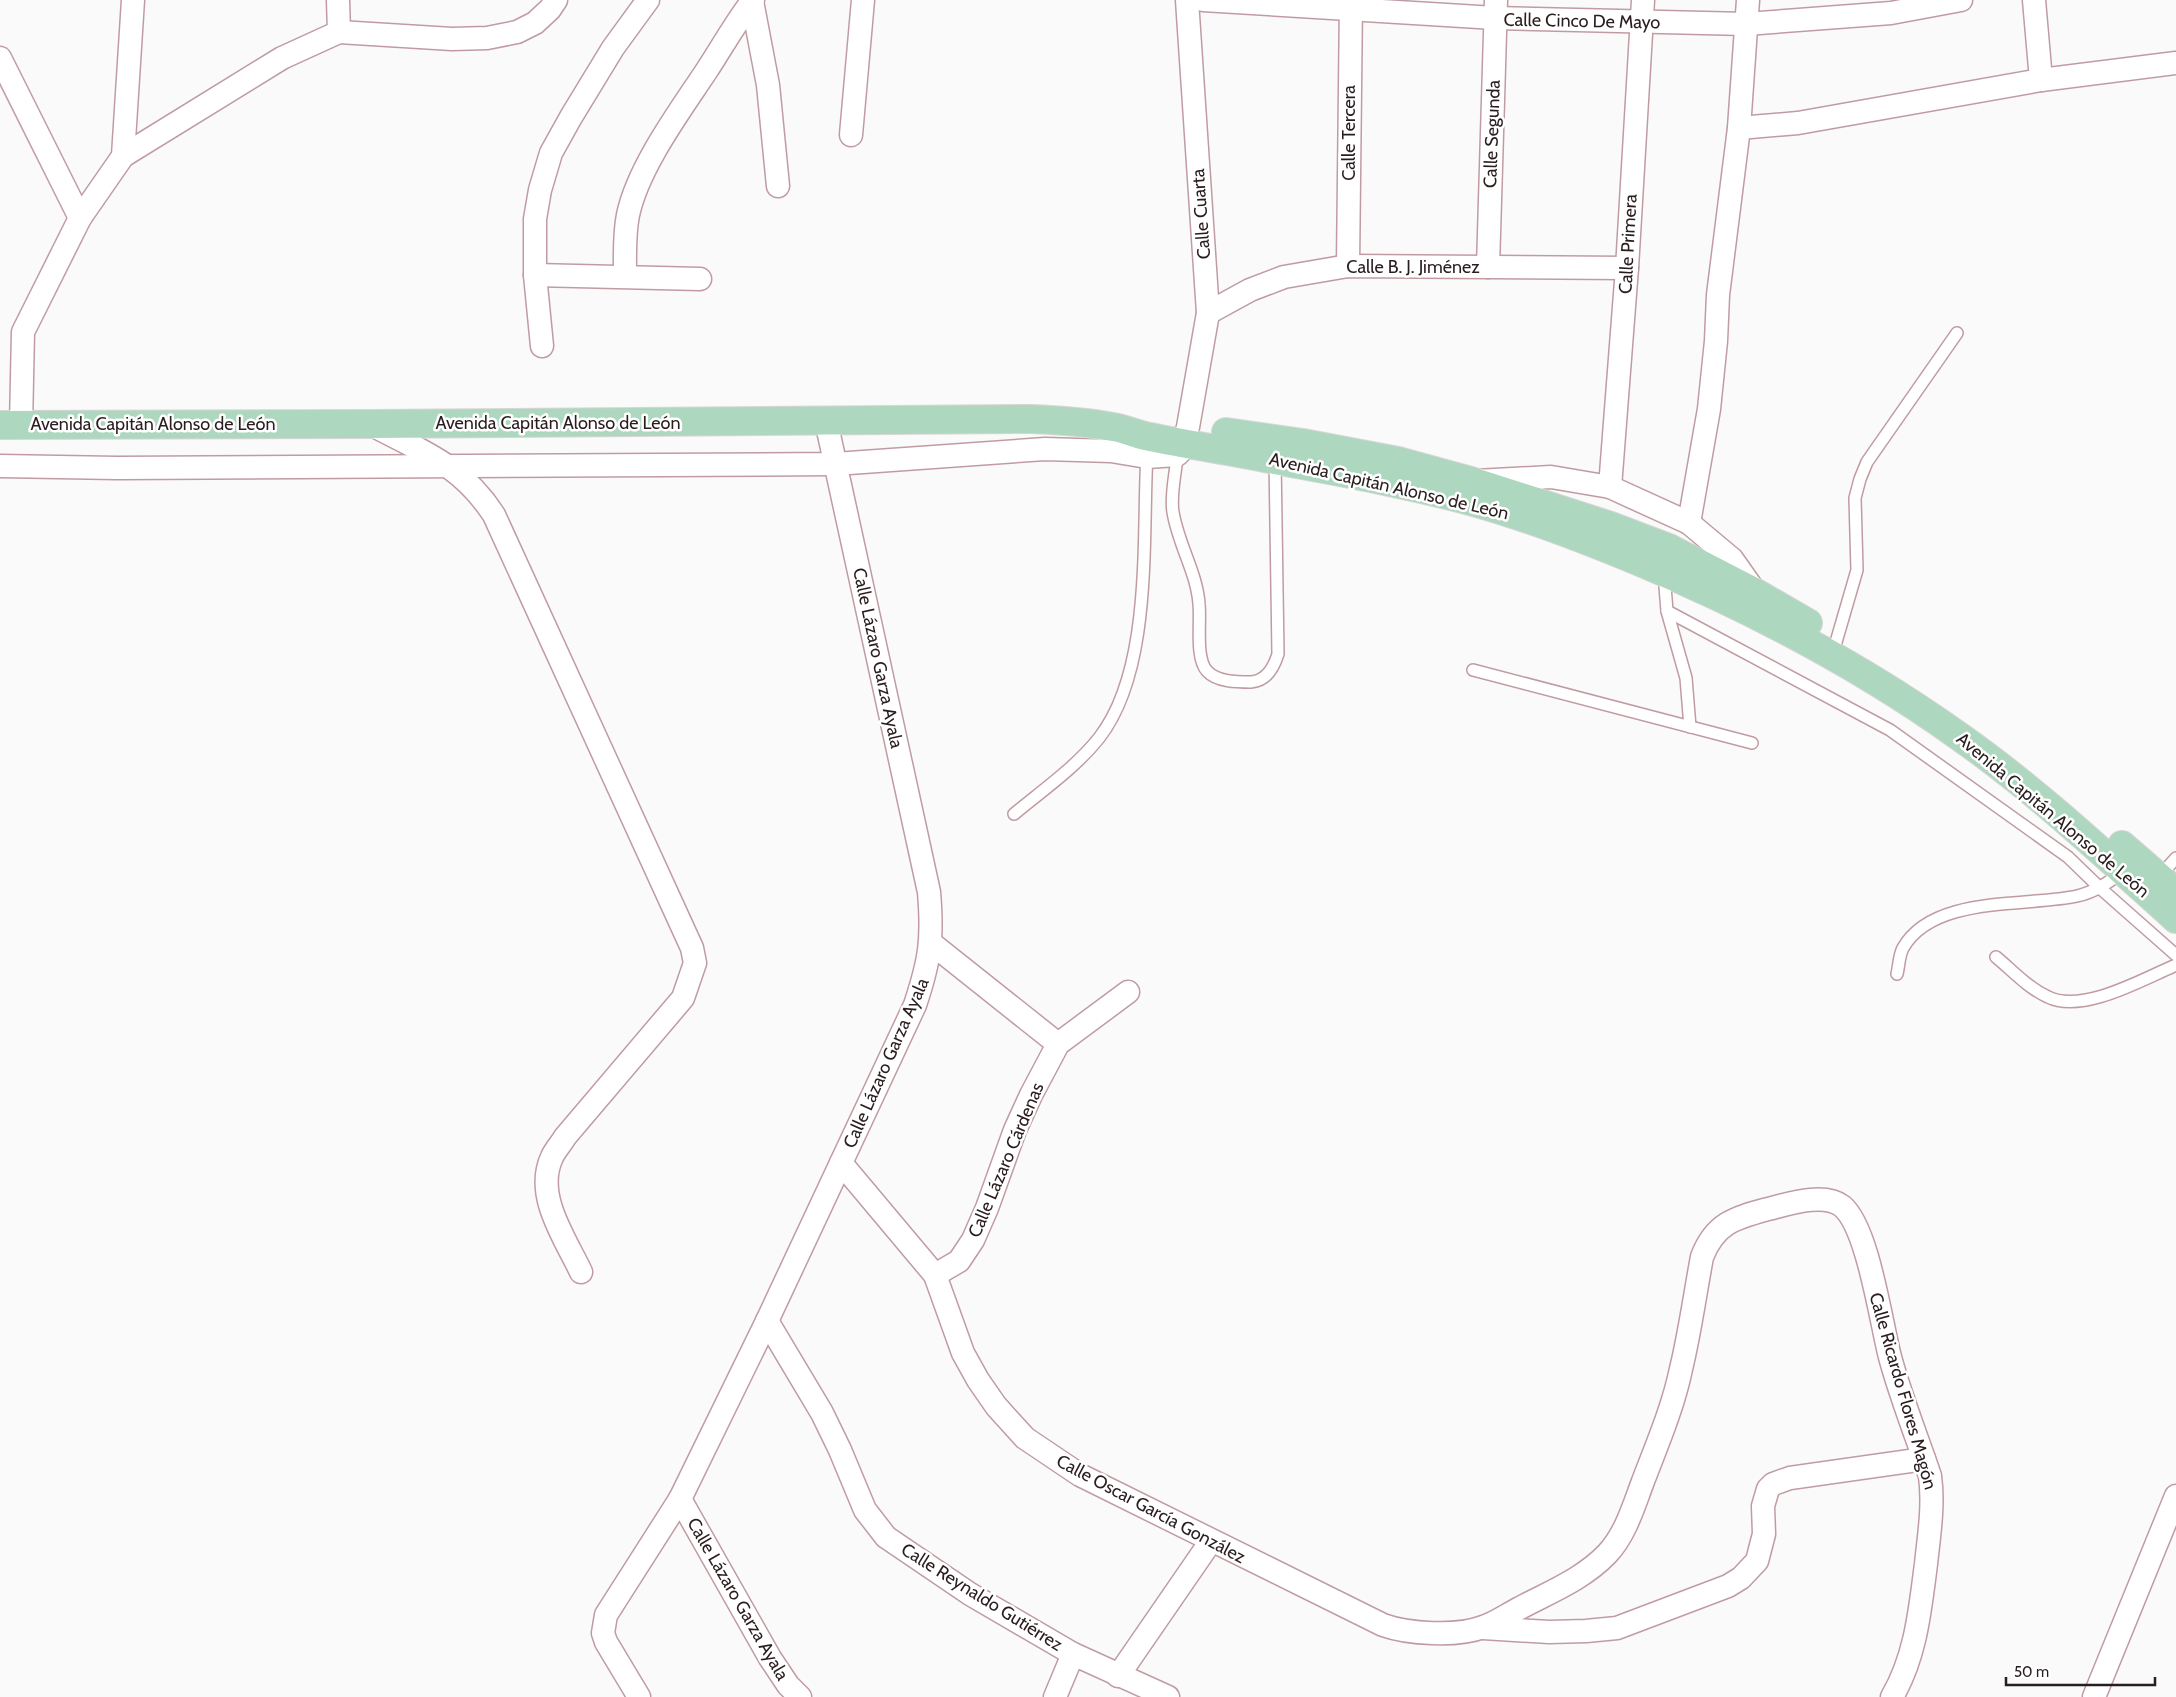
<svg xmlns="http://www.w3.org/2000/svg" width="2176" height="1697" viewBox="0 0 2176 1697" font-family="Cabin,sans-serif">
  <style>
    .lines { fill: none; stroke-linecap: round; stroke-linejoin: round }
    .lane-casing { stroke: #c09ca2; stroke-width: 14 }
    .street-casing { stroke: #c09ca2; stroke-width: 25 }
    .primary-casing { stroke: #d9d6d7; stroke-width: 30 }
    .lane { stroke: #fff; stroke-width: 11 }
    .street { stroke: #fff; stroke-width: 22 }
    .primary { stroke: #add7bf; stroke-width: 28 }
    .labels { text-anchor: middle; dominant-baseline: central; stroke-width: 5; stroke-linejoin: round; paint-order: stroke }
    .street-label { font-size: 18px; fill: #2a1d1f; stroke: #fff }
  </style>
  <rect width="100%" height="100%" fill="#fafafa"/>
  <g class="lines">
    <defs>
      <g id="lane">
        <path d="M 1177,455 C 1176,473 1170,495 1173,512 C 1178,544 1197,573 1199,604 C 1201,622 1195,658 1207,671 C 1217,682 1237,682 1251,682 C 1266,681 1274,667 1278,654 L 1275,459"/>
        <polyline points="1664,574 1667,611 1686,678 1690,727"/>
        <polyline points="1667,611 1890,730 2068,857 2100,888 2176,955"/>
        <polyline points="1832,656 1857,570 1855,498 1860,479 1867,462 1957,333"/>
        <polyline points="1473,670 1752,743"/>
        <path d="M 1014,814 C 1043,790 1076,767 1099,738 C 1153,669 1142,537 1147,453"/>
        <polyline points="2159,877 2176,858"/>
        <path d="M 1996,957 C 2013,971 2028,988 2048,997 C 2083,1014 2143,979 2176,965"/>
        <path d="M 1897,974 C 1899,966 1899,955 1903,948 C 1933,895 2027,907 2077,896 C 2095,892 2109,882 2124,871"/>
      </g>
      <g id="street">
        <polyline points="338,0 339,32"/>
        <polyline points="1203,0 1495,18 1746,24 1891,13 1961,0"/>
        <polyline points="2034,0 2041,80"/>
        <polyline points="752,1 768,85 778,186"/>
        <polyline points="0,58 80,218"/>
        <polyline points="1739,128 1798,123 2041,80 2176,63"/>
        <polyline points="851,135 863,0"/>
        <polyline points="123,156 133,0"/>
        <polyline points="1348,266 1351,0"/>
        <polyline points="1488,267 1496,0"/>
        <polyline points="535,275 700,279"/>
        <path d="M 625,276 C 625,256 624,234 628,215 C 638,167 680,111 707,70 C 722,47 736,22 753,0"/>
        <polyline points="1208,313 1250,290 1284,277 1348,266 1627,268"/>
        <polyline points="542,346 535,275 535,219 540,190 551,153 571,117 613,48 648,0"/>
        <path d="M 370,424 C 421,451 461,464 494,515 L 692,948 L 695,963 L 683,998 L 565,1137 C 561,1144 555,1150 552,1157 C 534,1195 565,1238 581,1272"/>
        <polyline points="21,425 23,332 80,218 123,156 282,58 339,32 452,39 487,38 517,32 535,23 550,9 556,0"/>
        <polyline points="0,466 117,468 835,464 1045,449 1111,451 1147,457 1177,455 1181,451 1188,427 1208,313 1187,0"/>
        <polyline points="1476,481 1551,477 1610,487 1689,523 1732,559 1756,593"/>
        <polyline points="1610,487 1627,268 1643,0"/>
        <polyline points="1689,523 1709,409 1716,341 1718,295 1739,128 1748,0"/>
        <polyline points="931,943 1058,1044"/>
        <path d="M 841,1163 L 935,1275 L 963,1353 L 978,1380 L 996,1406 L 1025,1438 L 1080,1475 L 1383,1625 C 1408,1634 1457,1637 1483,1627 C 1496,1623 1508,1614 1520,1608 C 1550,1592 1583,1579 1607,1554 C 1625,1535 1633,1508 1642,1484 C 1656,1447 1673,1408 1681,1369 C 1690,1332 1695,1294 1702,1257 C 1715,1223 1735,1218 1768,1209 C 1788,1204 1824,1192 1842,1206 C 1868,1227 1881,1323 1890,1357 C 1901,1398 1917,1437 1930,1476 C 1934,1506 1929,1535 1926,1564 C 1920,1610 1916,1656 1892,1697"/>
        <polyline points="935,1275 959,1261 973,1240 987,1208 1015,1130 1031,1095 1058,1044 1128,992"/>
        <polyline points="767,1321 822,1413 840,1450 865,1510 886,1537 970,1594 1073,1654 1168,1697"/>
        <polyline points="680,1499 770,1658 788,1685 800,1697"/>
        <polyline points="1483,1628 1549,1632 1586,1631 1617,1628 1728,1586 1741,1578 1757,1561 1764,1534 1763,1506 1768,1489 1773,1484 1790,1478 1924,1459"/>
        <polyline points="1118,1676 1211,1541"/>
        <path d="M 639,1697 L 606,1642 L 603,1633 L 606,1615 L 680,1499 L 767,1321 L 915,1005 C 930,960 933,939 929,892 L 826,421"/>
        <polyline points="1055,1697 1073,1654"/>
        <polyline points="2094,1697 2176,1496"/>
      </g>
      <g id="primary">
        <path d="M 0,425 L 370,424 L 1030,419 C 1058,420 1086,422 1113,427 C 1126,429 1138,435 1150,437 C 1190,445 1230,451 1270,459 C 1339,472 1409,484 1477,503 C 1533,519 1587,540 1640,562 C 1752,609 1861,666 1960,737 C 2037,791 2106,856 2176,919"/>
        <polyline points="1226,432 1303,443 1398,461 1471,481 1611,526 1669,548 1756,593 1808,623"/>
        <polyline points="2122,845 2176,892"/>
      </g>
    </defs>
    <use href="#lane" class="lane-casing"/>
    <use href="#street" class="street-casing"/>
    <use href="#primary" class="primary-casing"/>
    <use href="#lane" class="lane"/>
    <use href="#street" class="street"/>
    <use href="#primary" class="primary"/>
  </g>
  <g class="labels">
    <g class="street-label">
      <text transform="translate(1582 21) rotate(1)">Calle Cinco De Mayo</text>
      <text transform="translate(1349 133) rotate(-90)">Calle Tercera</text>
      <text transform="translate(1492 134) rotate(-88)">Calle Segunda</text>
      <text transform="translate(1201 214) rotate(-94)">Calle Cuarta</text>
      <text transform="translate(1628 244) rotate(-87)">Calle Primera</text>
      <text x="1413" y="267">Calle B. J. Jiménez</text>
      <text x="558" y="423">Avenida Capitán Alonso de León</text>
      <text x="153" y="424">Avenida Capitán Alonso de León</text>
      <text transform="translate(1389 486) rotate(13)">Avenida Capitán Alonso de León</text>
      <text transform="translate(878 658) rotate(78)">Calle Lázaro Garza Ayala</text>
      <text transform="translate(2053 815) rotate(40)">Avenida Capitán Alonso de León</text>
      <text transform="translate(886 1063) rotate(-66)">Calle Lázaro Garza Ayala</text>
      <text transform="translate(1006 1160) rotate(-67)">Calle Lázaro Cárdenas</text>
      <text transform="translate(1903 1391) rotate(74)">Calle Ricardo Flores Magón</text>
      <text transform="translate(1151 1509) rotate(28)">Calle Oscar García González</text>
      <text transform="translate(982 1597) rotate(32)">Calle Reynaldo Gutiérrez</text>
      <text transform="translate(738 1599) rotate(60)">Calle Lázaro Garza Ayala</text>
    </g>
  </g>
  <path d="M2006 1677v8h149v-8" fill="none" stroke="#2a1d1f" stroke-width="2.5"/>
  <text x="2014" y="1677" font-size="15" fill="#2a1d1f" stroke="#ffffff" stroke-width="4" paint-order="stroke">50 m</text>
</svg>
